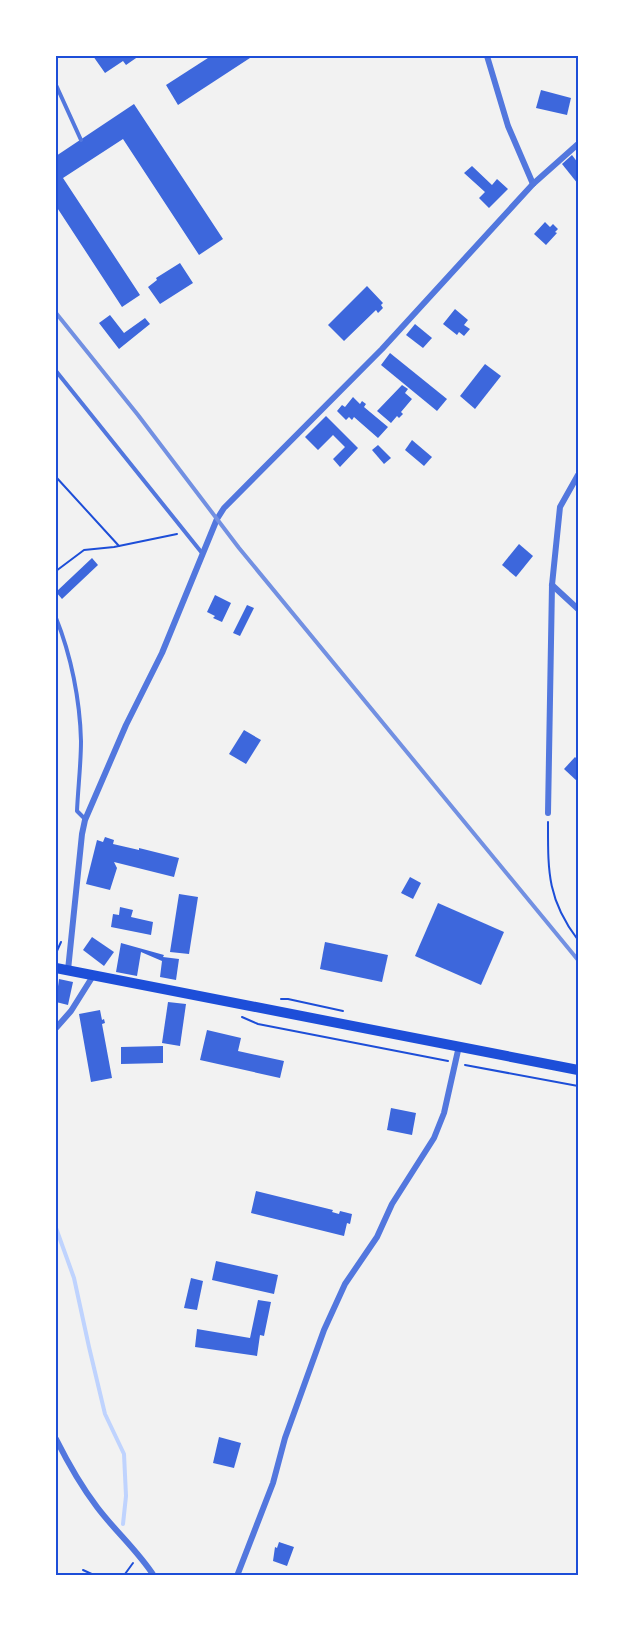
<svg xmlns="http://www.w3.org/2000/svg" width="634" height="1631" viewBox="0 0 634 1631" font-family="Roboto,sans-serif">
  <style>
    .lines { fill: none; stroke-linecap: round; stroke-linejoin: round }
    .stream { stroke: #bfd3fe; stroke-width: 4 }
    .building { fill: #3d67dc }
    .path { stroke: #1d4ed8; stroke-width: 2 }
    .service { stroke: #5277de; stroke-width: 4 }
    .minor { stroke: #5277de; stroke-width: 6 }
    .secondary { stroke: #1d4ed8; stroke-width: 10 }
    .rail { stroke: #7290e2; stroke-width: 4 }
    .neatline { fill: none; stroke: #1d4ed8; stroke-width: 2 }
  </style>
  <rect width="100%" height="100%" fill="#f2f2f2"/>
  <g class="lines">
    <polyline class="stream" points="56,1228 74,1278 89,1347 105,1414 124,1454 126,1496 123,1524"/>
  </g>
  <g class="building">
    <polygon points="93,56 139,56 126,65 123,61 105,73"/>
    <polygon points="211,56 253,56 178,105 166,85"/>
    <polygon points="541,90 571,98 567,115 536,108"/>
    <polygon points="134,104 223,239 199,255 123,139 63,178 140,295 122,307 56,206 56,156"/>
    <polygon points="572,155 578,163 578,184 562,164"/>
    <polygon points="472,166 492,185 497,179 508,189 489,208 479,198 485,192 464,173"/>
    <polygon points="545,222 550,227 553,224 558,229 555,232 557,233 546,245 534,234"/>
    <polygon points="180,263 193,283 160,304 148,287 157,280 156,278"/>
    <polygon points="367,286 383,303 381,305 383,308 378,313 376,310 344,341 328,325"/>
    <polygon points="455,309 468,320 464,325 470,329 464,336 459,332 457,335 443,324"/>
    <polygon points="110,315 124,333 145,318 150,324 119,349 99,323"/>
    <polygon points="415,324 432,338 423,348 406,335"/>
    <polygon points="390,353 447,399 437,411 381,365"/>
    <polygon points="485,364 501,376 475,409 460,396"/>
    <polygon points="402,385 408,389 405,393 412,399 401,412 403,414 399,418 397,416 391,423 377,411"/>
    <polygon points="353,397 360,404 362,401 366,404 364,407 388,427 378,438 354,417 352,420 349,417 346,420 337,411 342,405 345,407"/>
    <polygon points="326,416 358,448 340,467 333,459 345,447 333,435 318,450 305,437"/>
    <polygon points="412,440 432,457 424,466 405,450"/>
    <polygon points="378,445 391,458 384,464 372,450"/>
    <polygon points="519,544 533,556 516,577 502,565"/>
    <polygon points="92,558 98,565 62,599 56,592"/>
    <polygon points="215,595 231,603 222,622 213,618 215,616 207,612"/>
    <polygon points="247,605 254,608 240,636 233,633"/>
    <polygon points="244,730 261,740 246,764 229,754"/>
    <polygon points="575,757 578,760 578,782 564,769"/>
    <polygon points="105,837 114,840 113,844 139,850 139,848 179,858 174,877 114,862 117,868 110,890 86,884 97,840 103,842"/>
    <polygon points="410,877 421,883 413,899 401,893"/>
    <polygon points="179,894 198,897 189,954 170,952"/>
    <polygon points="438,903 504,932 481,985 415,956"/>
    <polygon points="120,907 133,910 131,917 153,922 151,935 111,927 113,914 119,915"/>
    <polygon points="92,937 114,952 104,966 83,950"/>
    <polygon points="325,942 388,955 382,982 320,969"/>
    <polygon points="121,943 164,955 163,957 179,959 176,980 160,977 162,961 141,952 137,976 116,972"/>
    <polygon points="59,979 73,982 68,1005 56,1002"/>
    <polygon points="168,1002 186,1004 180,1046 162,1043"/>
    <polygon points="100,1010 102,1020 104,1019 105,1023 102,1024 112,1078 91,1082 79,1014"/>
    <polygon points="207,1030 241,1038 238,1051 284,1061 280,1078 200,1060"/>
    <polygon points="163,1046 163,1063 121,1064 121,1047"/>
    <polygon points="391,1108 416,1113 412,1135 387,1130"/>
    <polygon points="256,1191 333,1210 332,1212 339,1214 340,1211 352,1214 350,1224 347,1223 344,1236 251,1213"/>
    <polygon points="216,1261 278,1275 274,1294 212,1280"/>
    <polygon points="191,1278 203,1281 197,1310 184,1308"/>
    <polygon points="258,1300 271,1302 264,1336 260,1335 257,1356 195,1347 197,1329 250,1338"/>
    <polygon points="219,1437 241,1443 234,1468 213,1463"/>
    <polygon points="279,1542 294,1547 287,1566 273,1561 275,1547 277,1548"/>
  </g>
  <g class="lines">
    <g class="path">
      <polyline points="56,477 119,546"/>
      <polyline points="56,571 84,550 114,547 177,534"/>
      <path d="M 548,822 C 548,871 547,899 578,940"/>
      <polyline points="56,953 61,942"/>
      <polyline points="281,999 288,999 343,1011"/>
      <polyline points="242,1017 258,1024 448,1061"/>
      <polyline points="465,1065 578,1086"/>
      <polyline points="83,1570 96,1576"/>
      <polyline points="121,1576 125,1574 133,1563"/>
    </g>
    <g class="service">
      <polyline points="56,85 81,140"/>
      <polyline points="56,371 202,553"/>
      <path d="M 56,618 C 71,655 80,700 81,741 C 81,764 78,788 77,811 L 85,819"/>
    </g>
    <g class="minor">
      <polyline points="487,56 508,126 533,184"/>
      <polyline points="552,585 578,609"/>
      <polyline points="548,813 552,585 560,507 578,475"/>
      <polyline points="68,970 82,834 85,820 126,725 162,653 217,519 224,508 382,349 533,184 578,144"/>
      <polyline points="56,1028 71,1011 93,976"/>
      <path d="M 56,1439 C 68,1463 81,1486 97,1507 C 115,1531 138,1551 154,1576"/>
      <polyline points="237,1576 273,1483 285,1438 324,1330 345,1284 377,1237 392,1204 434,1138 444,1113 459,1046"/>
    </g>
    <polyline class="secondary" points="56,968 578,1070"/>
    <polyline class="rail" points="56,313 138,415 239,548 578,960"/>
  </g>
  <rect width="634" height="1631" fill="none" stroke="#ffffff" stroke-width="114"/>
  <rect x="57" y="57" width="520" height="1517" class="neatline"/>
</svg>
